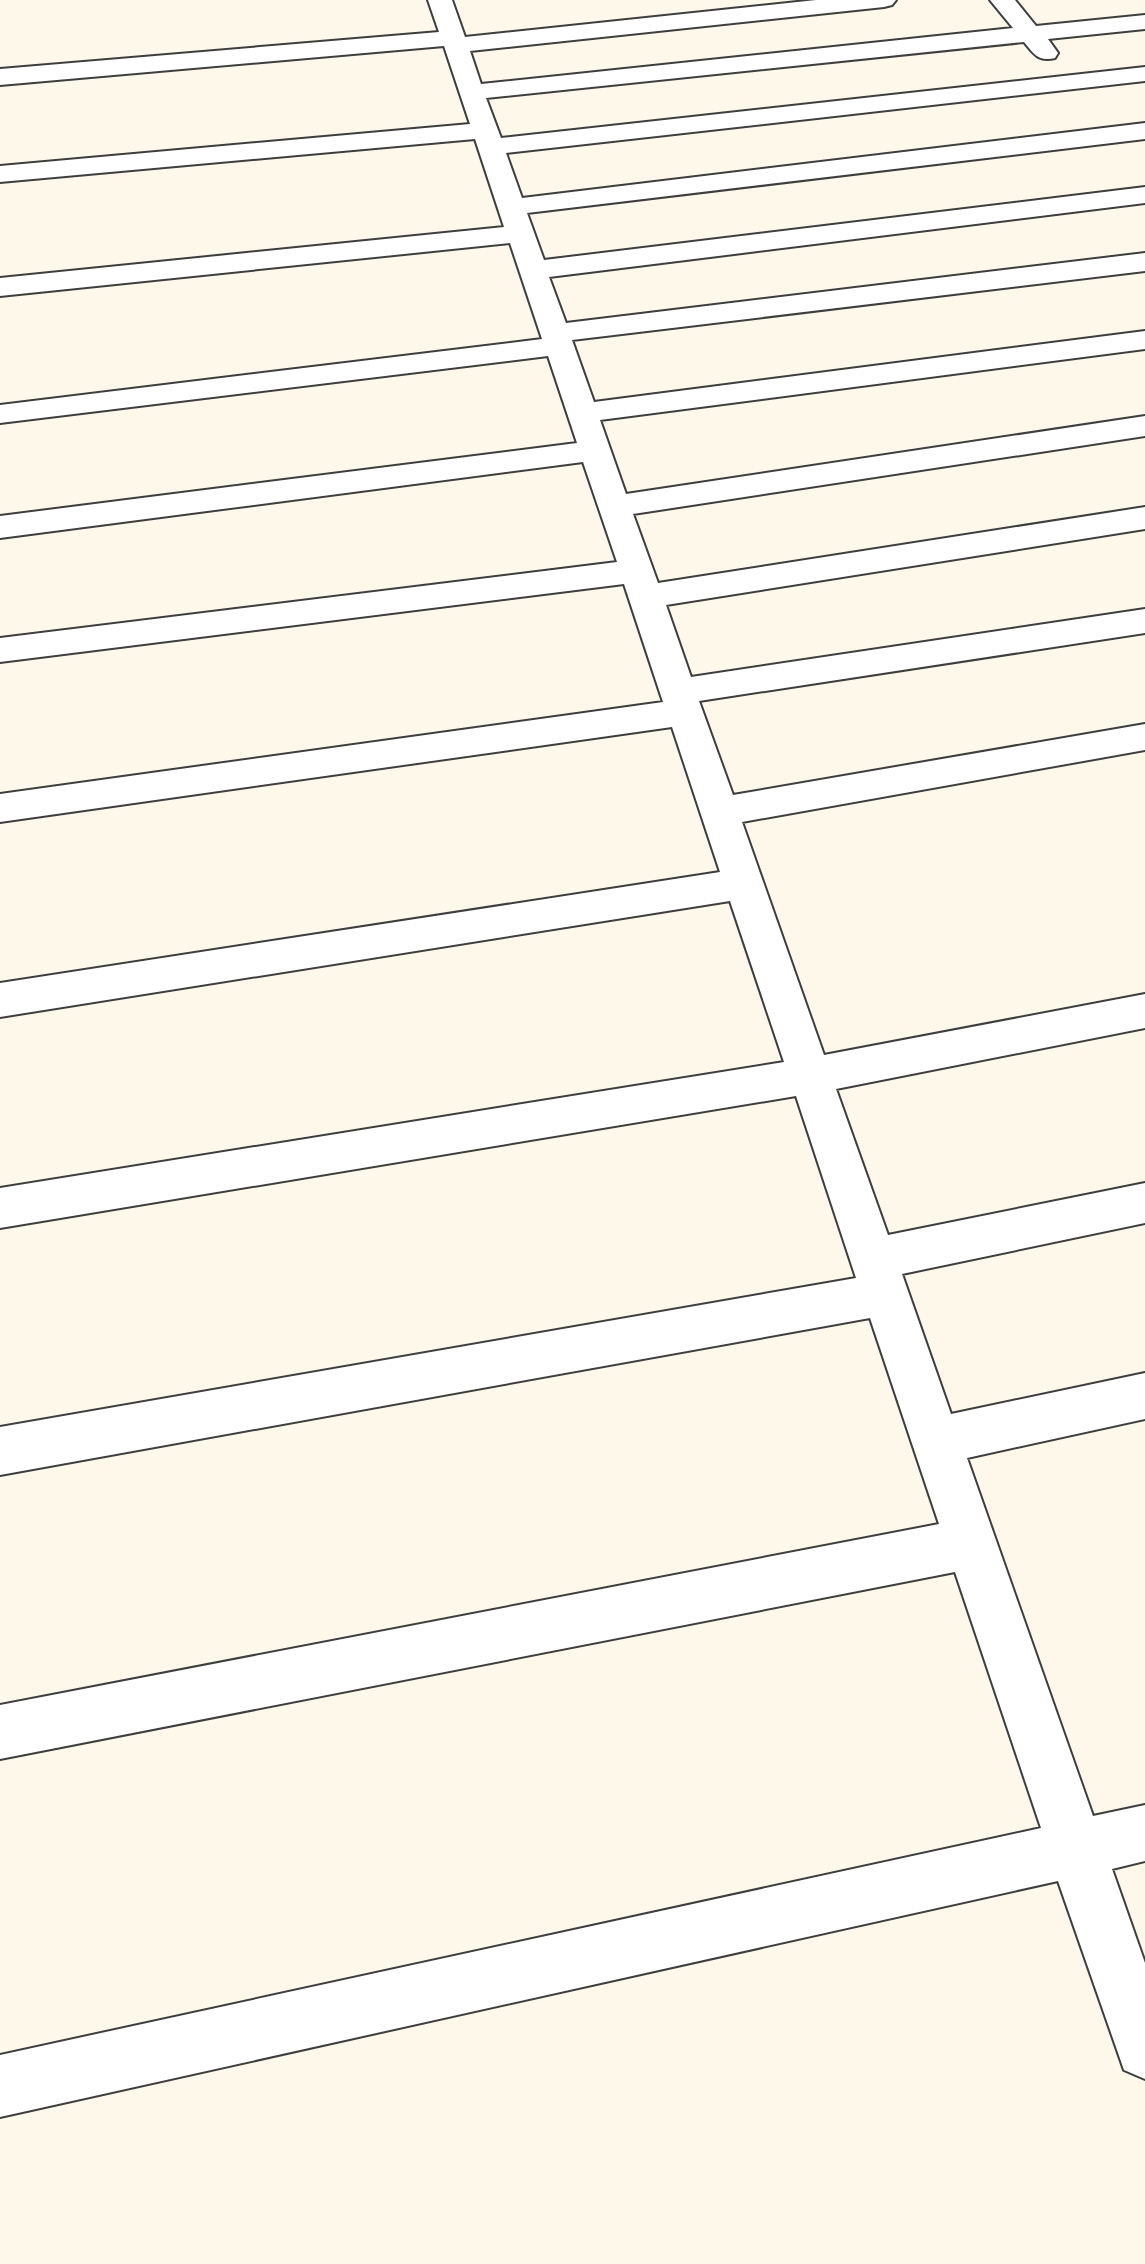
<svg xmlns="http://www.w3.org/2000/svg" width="1145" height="2264" viewBox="0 0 1145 2264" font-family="'Libre Baskerville',serif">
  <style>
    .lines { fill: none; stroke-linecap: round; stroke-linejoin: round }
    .minor-casing { stroke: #3e3e3e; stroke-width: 4 }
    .minor { fill: #fff; fill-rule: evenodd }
  </style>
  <rect width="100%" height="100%" fill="#fdf8ea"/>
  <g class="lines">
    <defs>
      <path id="minor" d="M 428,0 L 452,0 L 465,37 L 816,0 L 896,0 L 892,5 L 884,7 L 470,51 L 481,84 L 1013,28 L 990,0 L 1015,0 L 1036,26 L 1145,15 L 1145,29 L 1048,39 L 1058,53 L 1055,58 C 1038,62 1034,54 1024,42 L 486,98 L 501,138 L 1145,67 L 1145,81 L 506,153 L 522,198 L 1145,123 L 1145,139 L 527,213 L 544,260 L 1145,187 L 1145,203 L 549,277 L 566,323 L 1145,253 L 1145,271 L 572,340 L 594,402 L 1145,331 L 1145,349 L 600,420 L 626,494 L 1145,416 L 1145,436 L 633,514 L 658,583 L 1145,507 L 1145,529 L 666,605 L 691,677 L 1145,609 L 1145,633 L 699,701 L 733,795 L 1145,724 L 1145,750 L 742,822 L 824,1055 L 1145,994 L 1145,1028 L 836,1089 L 888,1235 L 1145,1183 L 1145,1223 L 902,1274 L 951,1414 L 1145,1373 L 1145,1419 L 967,1458 L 1093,1816 L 1145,1805 L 1145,1861 L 1112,1869 L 1145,1963 L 1145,2079 L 1124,2070 L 1058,1881 L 0,2117 L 0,2055 L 1041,1828 L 955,1572 L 0,1759 L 0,1705 L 939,1524 L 870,1318 L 0,1475 L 0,1427 L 856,1278 L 796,1096 L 0,1228 L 0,1188 L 784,1062 L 730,901 L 0,1017 L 0,983 L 720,872 L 672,727 L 0,822 L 0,794 L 663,702 L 624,584 L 0,662 L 0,638 L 617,562 L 583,462 L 0,538 L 0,516 L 577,443 L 548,356 L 0,423 L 0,405 L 542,339 L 510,243 L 0,296 L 0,278 L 504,227 L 475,139 L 0,182 L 0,166 L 470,124 L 444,46 L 0,85 L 0,69 L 439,32 Z"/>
    </defs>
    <use href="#minor" class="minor-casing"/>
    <use href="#minor" class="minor"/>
  </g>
</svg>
